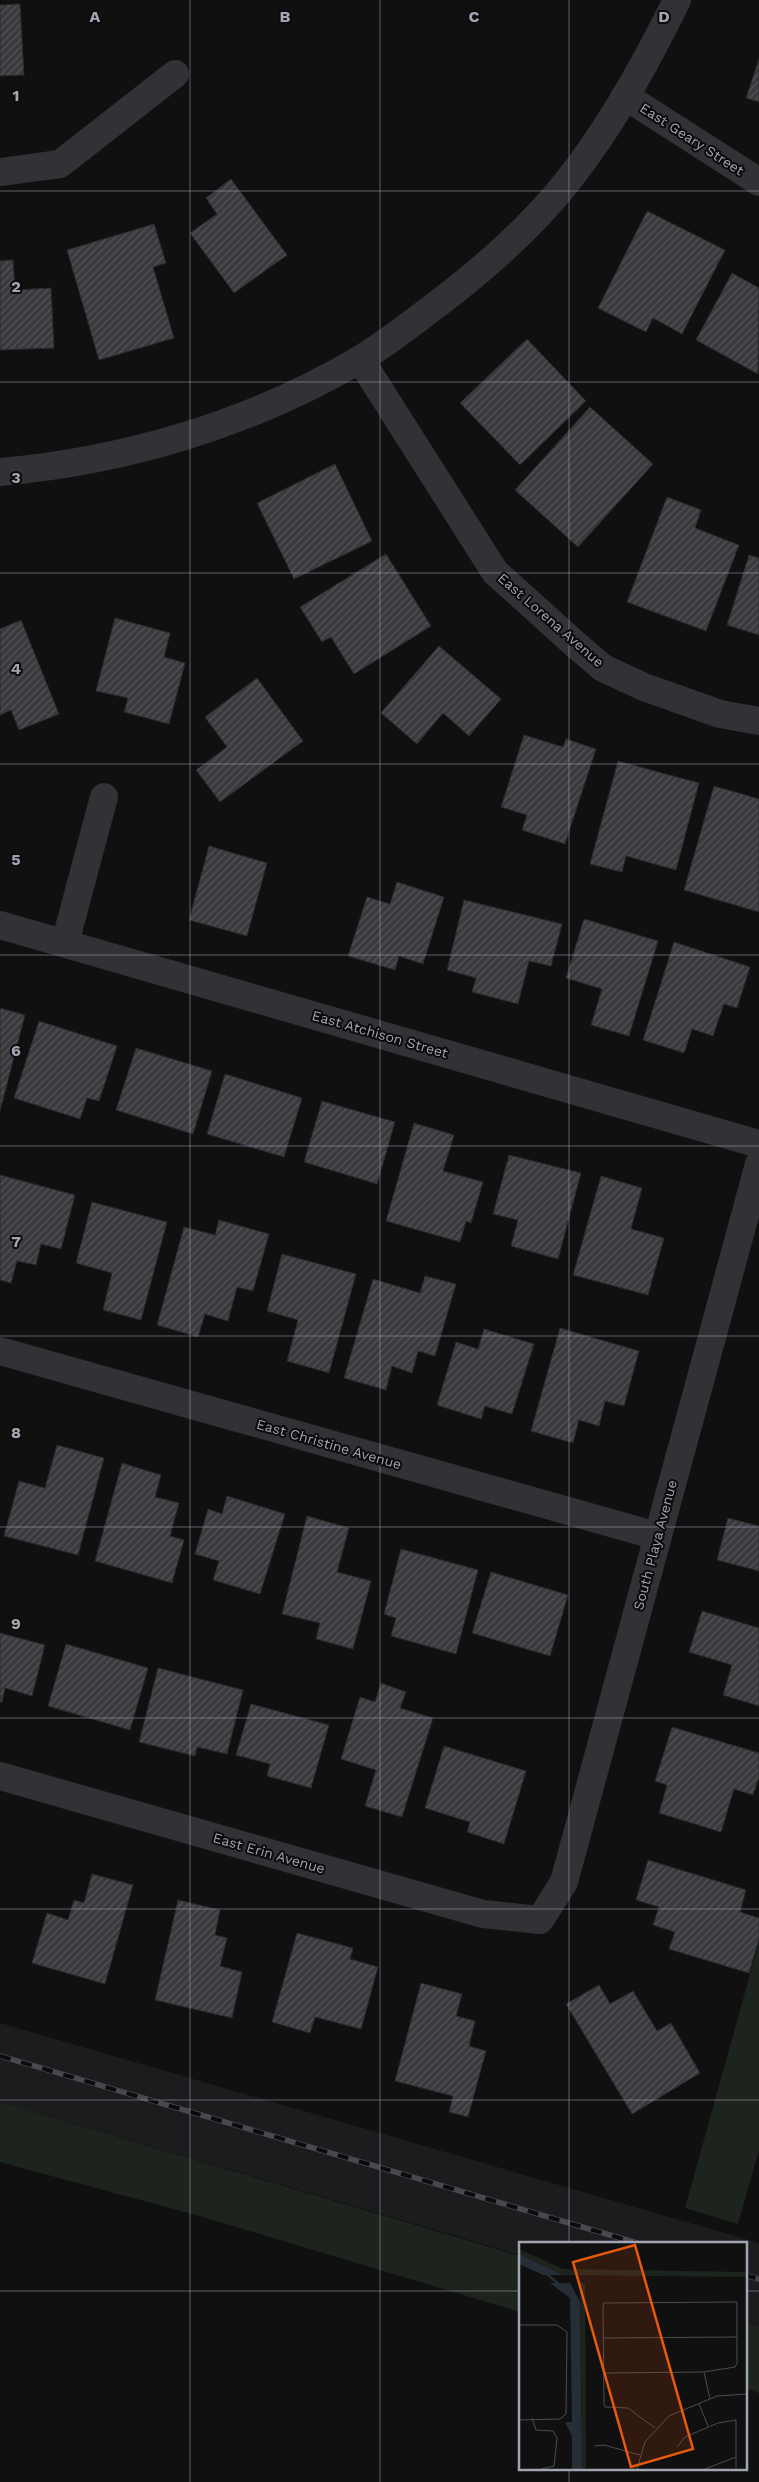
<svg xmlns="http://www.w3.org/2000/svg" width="759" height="2482" viewBox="0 0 759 2482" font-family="'Work Sans',sans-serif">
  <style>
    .built { fill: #1c1c1e }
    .green { fill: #1c241d }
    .building { fill: url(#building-hatch); stroke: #2a2a2d }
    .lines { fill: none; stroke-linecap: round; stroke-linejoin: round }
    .street { stroke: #313136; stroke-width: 28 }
    .rail-casing { stroke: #48494f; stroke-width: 5.5 }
    .rail { stroke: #0b0b0c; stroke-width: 4; stroke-dasharray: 11; stroke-linecap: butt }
    .grid { fill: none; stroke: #a1a5b2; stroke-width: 1; stroke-opacity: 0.55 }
    .labels { text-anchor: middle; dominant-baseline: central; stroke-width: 4; stroke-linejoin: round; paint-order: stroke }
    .street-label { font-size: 14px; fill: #a1a5b2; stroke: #0b0b0c }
    .inset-river { fill: none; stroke: #262d35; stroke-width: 2.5 }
    .inset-road { fill: none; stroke: #4a4c51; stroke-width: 1 }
    .view { fill: #e8590c; fill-opacity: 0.15; stroke: #e8590c; stroke-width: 2.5 }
    .inset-edge { fill: none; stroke: #a1a5b2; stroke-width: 2.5 }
    .grid-label { font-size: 16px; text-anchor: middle; font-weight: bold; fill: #a1a5b2; stroke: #0b0b0c; stroke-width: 4; stroke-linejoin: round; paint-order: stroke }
  </style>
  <defs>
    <pattern id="building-hatch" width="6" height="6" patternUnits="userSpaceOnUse" patternTransform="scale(1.25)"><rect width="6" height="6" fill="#3a3a3e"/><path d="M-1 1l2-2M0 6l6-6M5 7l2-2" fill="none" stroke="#535458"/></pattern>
  </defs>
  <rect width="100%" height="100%" fill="#101011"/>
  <polygon class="built" points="0,2023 759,2243 759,2326 745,2321 745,2243 520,2243 520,2255 0,2102"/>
  <g class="green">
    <polygon points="759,1942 759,2150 738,2224 685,2208"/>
    <polygon points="0,2102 520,2256 520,2312 203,2217 0,2162"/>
    <polygon points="745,2322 759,2326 759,2393 745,2388"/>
  </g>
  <g class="building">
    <polygon points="20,4 24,75 0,76 0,5"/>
    <polygon points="759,59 759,102 746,98"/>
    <polygon points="231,179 287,255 234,293 190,233 217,214 206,198"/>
    <polygon points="647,211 725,250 682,334 653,318 646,332 598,308"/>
    <polygon points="154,224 166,263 153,267 174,338 99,360 67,250"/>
    <polygon points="13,260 15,290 51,288 54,348 0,350 0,261"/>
    <polygon points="732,273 759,288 758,374 696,340"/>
    <polygon points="527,339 586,401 520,465 460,403"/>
    <polygon points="590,407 653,464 578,547 515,490"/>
    <polygon points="335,464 372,541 294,579 257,503"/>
    <polygon points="667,497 701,510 695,528 739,545 706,631 627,602"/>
    <polygon points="386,554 431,626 354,674 331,637 322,642 300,607"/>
    <polygon points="749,555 759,558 759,635 727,625"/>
    <polygon points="115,618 170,633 164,657 185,663 169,724 124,712 128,698 96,691"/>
    <polygon points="21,620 59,714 19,730 11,710 0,715 0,629"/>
    <polygon points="439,646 501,699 469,736 443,713 417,744 381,713"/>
    <polygon points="257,678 303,741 220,802 196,770 227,747 205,717"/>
    <polygon points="524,735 563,747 566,739 596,749 565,844 522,830 527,815 501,807"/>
    <polygon points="618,761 699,783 676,870 626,856 622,872 590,864"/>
    <polygon points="714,786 759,799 759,912 684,890"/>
    <polygon points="209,846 267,863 247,936 189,920"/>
    <polygon points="397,882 444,897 423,964 399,956 395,970 348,956 367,897 390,904"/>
    <polygon points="464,900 562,924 551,966 529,961 518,1004 472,992 476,978 447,970"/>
    <polygon points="584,919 658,941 629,1036 591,1025 602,989 566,978"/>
    <polygon points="674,942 750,967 737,1008 724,1004 713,1036 692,1029 684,1053 643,1040"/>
    <polygon points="0,1008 25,1015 0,1111"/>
    <polygon points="39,1021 117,1046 99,1101 87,1098 80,1119 14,1098"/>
    <polygon points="136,1048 212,1071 193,1134 116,1110"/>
    <polygon points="225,1074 302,1098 284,1157 207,1134"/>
    <polygon points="322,1101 395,1122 377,1184 304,1162"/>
    <polygon points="414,1123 454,1135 443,1171 483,1182 471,1223 466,1221 460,1242 386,1221"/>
    <polygon points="509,1155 581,1173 558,1259 511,1246 518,1220 493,1214"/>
    <polygon points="0,1175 75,1195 61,1249 41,1244 36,1265 17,1261 11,1283 0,1280"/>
    <polygon points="601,1176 642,1188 631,1229 664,1238 648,1295 573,1275"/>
    <polygon points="92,1202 167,1222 141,1320 103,1310 112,1273 76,1263"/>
    <polygon points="219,1220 269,1234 253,1291 237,1287 228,1321 205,1314 198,1337 157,1325 184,1227 215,1235"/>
    <polygon points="282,1254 356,1274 329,1373 287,1361 298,1320 267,1311"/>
    <polygon points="425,1276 456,1284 435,1356 418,1351 412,1373 392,1366 386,1390 344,1378 373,1279 420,1293"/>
    <polygon points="560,1328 639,1351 624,1406 605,1401 599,1426 579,1420 573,1443 531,1431"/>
    <polygon points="484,1329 534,1344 512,1414 485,1406 481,1419 437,1405 456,1342 478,1349"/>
    <polygon points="57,1445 104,1458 78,1555 4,1536 19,1481 45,1488"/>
    <polygon points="122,1463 161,1475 155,1497 179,1503 170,1536 184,1540 172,1583 95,1561"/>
    <polygon points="227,1496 285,1514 260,1594 213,1580 219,1561 195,1554 208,1509 222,1514"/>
    <polygon points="307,1516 349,1528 337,1572 371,1581 353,1649 316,1639 320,1623 282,1614"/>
    <polygon points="728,1518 759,1526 759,1571 717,1560"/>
    <polygon points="401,1549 478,1570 456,1654 391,1636 396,1618 384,1614"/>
    <polygon points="491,1572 568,1595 550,1656 472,1633"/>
    <polygon points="702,1611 759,1628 759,1706 723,1695 732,1665 689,1652"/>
    <polygon points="0,1633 45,1645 32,1696 5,1688 2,1702 0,1702"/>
    <polygon points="66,1644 148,1668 130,1730 48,1706"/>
    <polygon points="158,1668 243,1690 227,1754 197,1747 195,1756 139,1742"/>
    <polygon points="381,1683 406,1692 400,1708 433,1718 402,1817 365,1806 376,1770 341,1759 360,1697 375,1702"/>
    <polygon points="251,1704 329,1725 311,1788 267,1776 270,1764 236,1755"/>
    <polygon points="672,1727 759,1753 759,1777 753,1795 734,1789 721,1832 659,1813 667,1785 655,1781"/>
    <polygon points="444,1746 526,1771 504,1844 467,1832 470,1822 425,1808"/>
    <polygon points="648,1860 746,1890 740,1912 759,1918 759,1939 749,1973 669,1949 675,1932 653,1925 659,1907 636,1900"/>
    <polygon points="92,1874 133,1885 105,1984 32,1963 47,1913 68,1920 74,1900 84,1903"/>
    <polygon points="178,1900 220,1910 215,1935 227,1938 220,1966 242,1972 232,2018 155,2000"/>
    <polygon points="297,1933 353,1948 350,1959 378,1967 361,2029 315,2017 310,2033 272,2022"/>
    <polygon points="421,1983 462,1994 456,2016 475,2021 469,2046 486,2051 468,2117 449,2112 453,2096 395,2081"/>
    <polygon points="599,1985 610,2004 633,1991 657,2031 671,2023 700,2073 632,2114 566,2004"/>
  </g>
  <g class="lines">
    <g class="street">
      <polyline points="625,96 759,182"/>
      <polyline points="0,172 60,164 175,74"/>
      <polyline points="360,359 495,572 576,645 603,668 644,687 720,714 759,721"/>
      <path d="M 0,472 C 125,461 250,424 359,360 C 389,342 416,320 444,299 C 488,265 532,226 567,182 C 611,127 646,63 677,0"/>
      <polyline points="0,925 759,1144"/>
      <polyline points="65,943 104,797"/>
      <polyline points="0,1351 657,1536"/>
      <polyline points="0,1776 483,1914 540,1920 564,1882 759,1164"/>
    </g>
    <defs>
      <g id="rail">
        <polyline points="0,2056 637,2243"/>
        <polyline points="745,2275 759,2279"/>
      </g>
    </defs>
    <use href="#rail" class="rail-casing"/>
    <use href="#rail" class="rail"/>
  </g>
  <path class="grid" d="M 190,0 L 190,2482M 380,0 L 380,2482M 569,0 L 569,2243M 0,191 L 759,191M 0,382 L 759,382M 0,573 L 759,573M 0,764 L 759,764M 0,955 L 759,955M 0,1146 L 759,1146M 0,1336 L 759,1336M 0,1527 L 759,1527M 0,1718 L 759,1718M 0,1909 L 759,1909M 0,2100 L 759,2100M 0,2291 L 520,2291M 745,2291 L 759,2291M 569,2468 L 569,2482"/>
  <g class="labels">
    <g class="street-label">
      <text transform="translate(692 139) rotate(33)">East Geary Street</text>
      <text transform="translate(551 620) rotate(41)">East Lorena Avenue</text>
      <text transform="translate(380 1034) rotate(16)">East Atchison Street</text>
      <text transform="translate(329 1444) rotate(16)">East Christine Avenue</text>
      <text transform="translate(655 1545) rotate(-75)">South Playa Avenue</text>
      <text transform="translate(269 1853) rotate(16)">East Erin Avenue</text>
    </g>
  </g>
  <g transform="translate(519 2242)">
    <rect width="228" height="228" fill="#101011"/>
    <path d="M 0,7 L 44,27 L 227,30 L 227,35 L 42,33 L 0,12 ZM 61,41 L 66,41 L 67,227 L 63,227 Z" fill="#1c241d"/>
    <path d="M 0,12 L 39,31 L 42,33 L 24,33 L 0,22 ZM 31,41 L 51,41 L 61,59 L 63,227 L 53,227 L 53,194 L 46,180 L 53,180 L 51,56 Z" fill="#262d35"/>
    <path class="inset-river" d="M 28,32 L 42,44"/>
    <path class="inset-road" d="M 0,83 L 38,83 L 48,90 L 47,172 L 41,177 L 0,178M 84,96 L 218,95M 185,130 L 191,157M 85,131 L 185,130 L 216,125 L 218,121 L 218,60 L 85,61 L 84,65 L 85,161 L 86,165 L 109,166 L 136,186M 180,162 L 189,184M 13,176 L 17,188 L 34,189 L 38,196 L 35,224 L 22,227M 75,204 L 85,203 L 121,213M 158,205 L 166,195 L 199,181 L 217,178 L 217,227M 118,227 L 126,200 L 150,174 L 198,154 L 228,152M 186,227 L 217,215"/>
    <path class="view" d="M 116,3 L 174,207 L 112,225 L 54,20 Z"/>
    <rect width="228" height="228" class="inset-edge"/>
  </g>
  <g class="grid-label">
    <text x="95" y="22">A</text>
    <text x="285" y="22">B</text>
    <text x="474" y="22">C</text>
    <text x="664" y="22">D</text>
    <text x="16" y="101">1</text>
    <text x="16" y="292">2</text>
    <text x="16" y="483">3</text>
    <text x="16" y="674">4</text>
    <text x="16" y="865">5</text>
    <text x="16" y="1056">6</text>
    <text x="16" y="1247">7</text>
    <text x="16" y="1438">8</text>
    <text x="16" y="1629">9</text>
  </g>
</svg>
